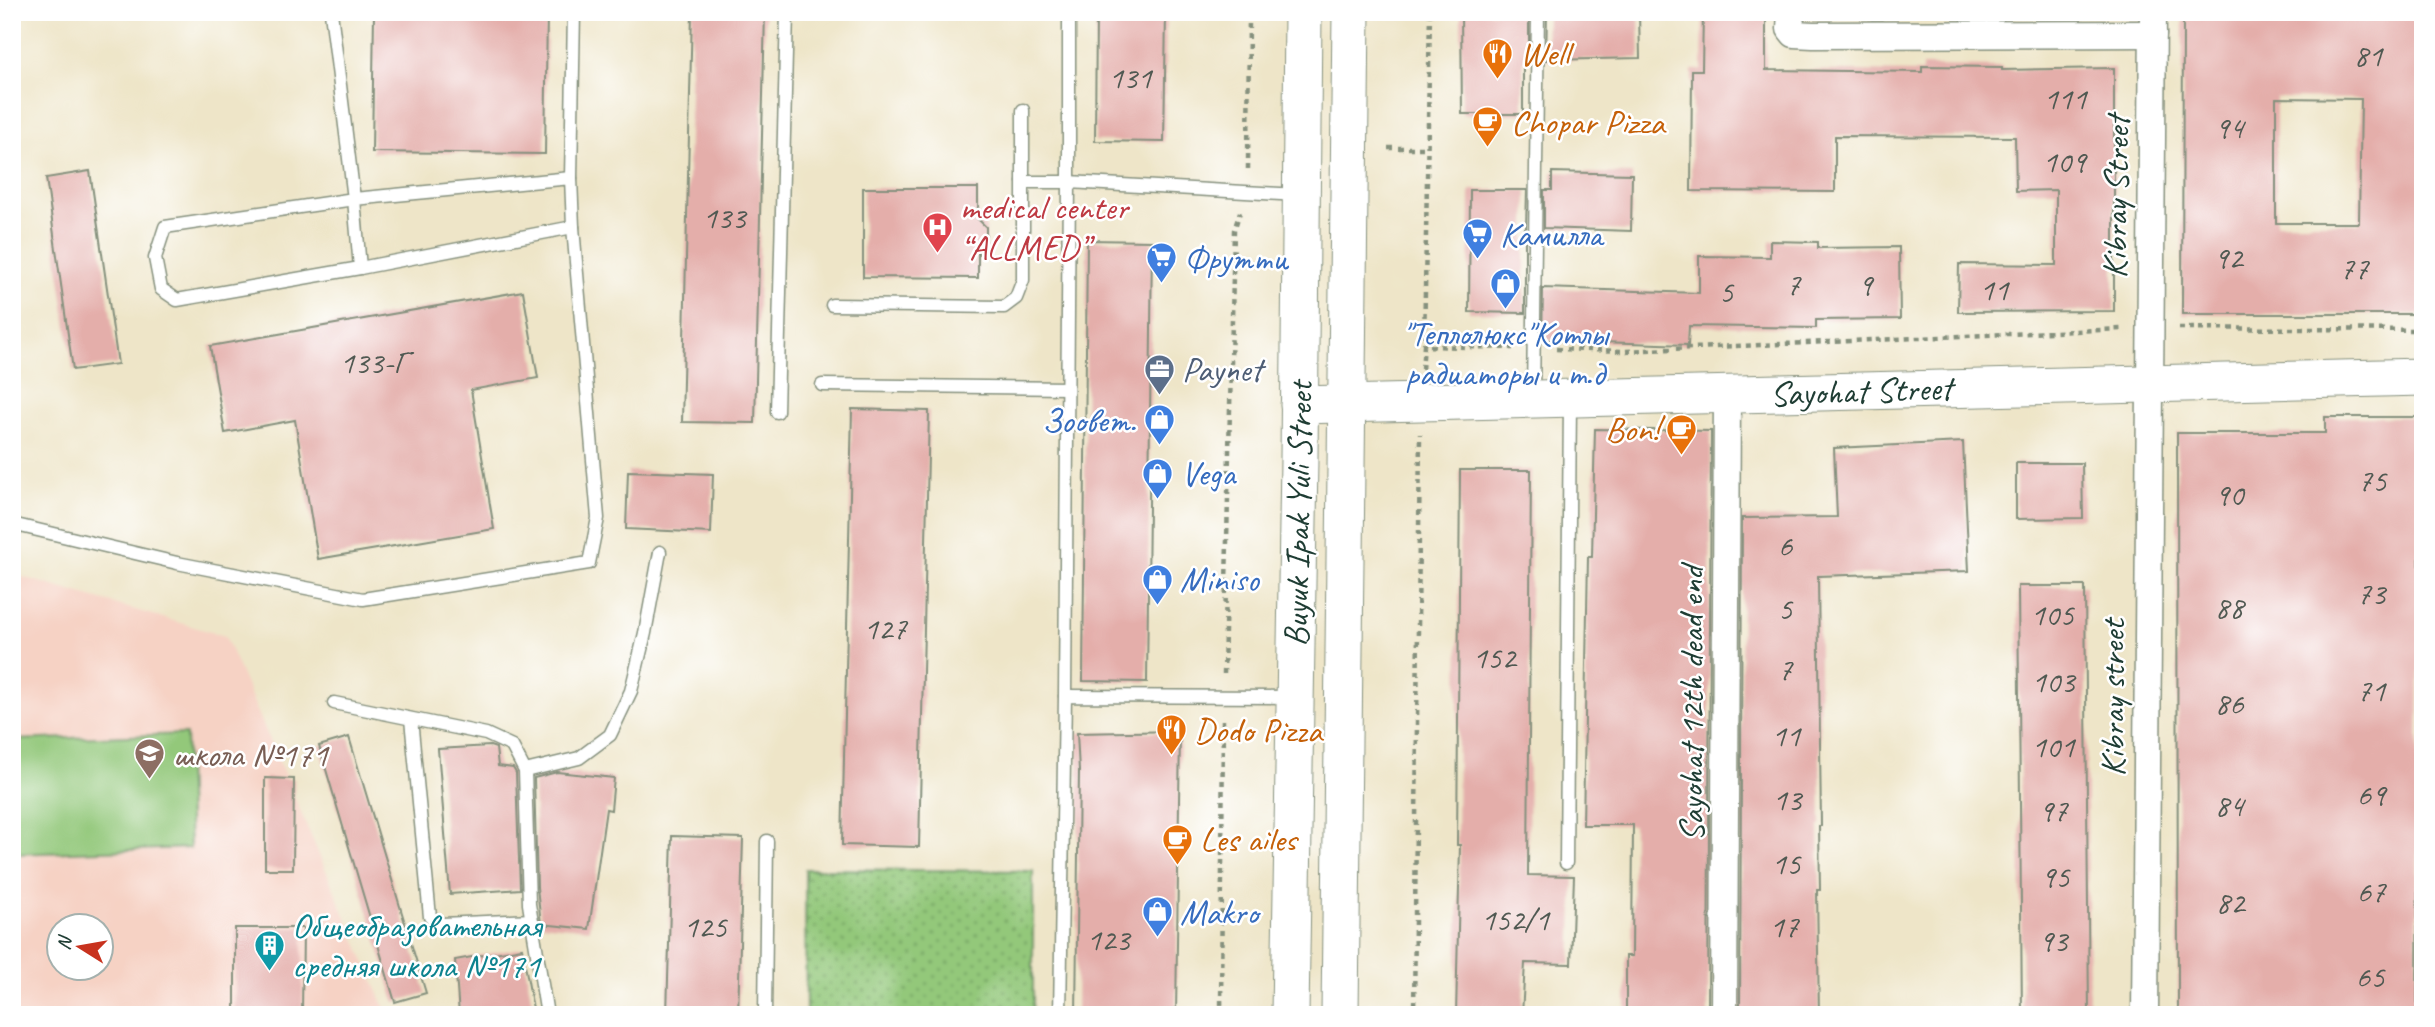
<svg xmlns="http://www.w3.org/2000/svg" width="2435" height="1027" viewBox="0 0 2435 1027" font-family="Caveat,sans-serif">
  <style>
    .built { fill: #f6d2c4; fill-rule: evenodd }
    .grass { fill: #93c87a; stroke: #598257; stroke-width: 2 }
    .park { fill: url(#park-dots); stroke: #598257; stroke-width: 2 }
    .building { fill: #e4aeaa; fill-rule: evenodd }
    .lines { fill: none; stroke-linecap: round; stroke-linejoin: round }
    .lane-casing { stroke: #86917e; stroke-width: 15 }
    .street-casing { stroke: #86917e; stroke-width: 29 }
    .secondary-casing { stroke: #86917e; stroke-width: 39 }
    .path { stroke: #86917e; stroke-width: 4.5; stroke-dasharray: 5 5; stroke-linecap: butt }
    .lane { stroke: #fff; stroke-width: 12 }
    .street { stroke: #fff; stroke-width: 26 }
    .secondary { stroke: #fff; stroke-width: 37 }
    .labels { text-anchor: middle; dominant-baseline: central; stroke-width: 5; stroke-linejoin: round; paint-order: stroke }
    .number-label { font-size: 32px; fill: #505952 }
    .food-label { font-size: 35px; fill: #c56008; stroke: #fff; text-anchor: start }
    .street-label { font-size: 35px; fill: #1f3d34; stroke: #fff }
    .health-label { font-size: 35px; fill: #be3a42; stroke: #fff; text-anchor: start }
    .shop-label { font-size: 35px; fill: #366cbe; stroke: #fff; text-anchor: start }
    .service-label { font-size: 35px; fill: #4e5e75; stroke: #fff; text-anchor: start }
    .education-label { font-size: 35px; fill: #785e54; stroke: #fff; text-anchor: start }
    .culture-label { font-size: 35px; fill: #0d838f; stroke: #fff; text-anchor: start }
  </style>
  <defs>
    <pattern id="park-dots" width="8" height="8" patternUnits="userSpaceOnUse" patternTransform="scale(1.75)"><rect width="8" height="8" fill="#93c87a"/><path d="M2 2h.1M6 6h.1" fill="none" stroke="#77a465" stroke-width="1.8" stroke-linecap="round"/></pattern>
  </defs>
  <rect width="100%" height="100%" fill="#fff"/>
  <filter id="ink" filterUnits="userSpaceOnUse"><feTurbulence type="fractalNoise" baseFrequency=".0143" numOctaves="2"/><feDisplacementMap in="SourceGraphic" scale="14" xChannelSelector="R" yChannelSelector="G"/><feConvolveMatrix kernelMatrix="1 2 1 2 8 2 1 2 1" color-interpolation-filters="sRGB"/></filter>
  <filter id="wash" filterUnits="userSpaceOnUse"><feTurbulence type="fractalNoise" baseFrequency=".00686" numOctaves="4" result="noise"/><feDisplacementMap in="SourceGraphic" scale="28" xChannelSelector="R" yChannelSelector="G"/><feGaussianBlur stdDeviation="1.57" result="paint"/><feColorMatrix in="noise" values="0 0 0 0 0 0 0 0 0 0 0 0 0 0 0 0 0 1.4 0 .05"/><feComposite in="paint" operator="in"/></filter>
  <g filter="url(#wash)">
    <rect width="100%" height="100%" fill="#eee5c8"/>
    <path class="built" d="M 12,574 L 225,636 L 388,1015 L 12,1015 ZM 60,926 L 102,926 L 102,968 L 60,968 Z"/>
    <polygon class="grass" points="186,734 190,848 12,854 12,740"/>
    <polygon class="park" points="805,869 1033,871 1033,1015 806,1015"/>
    <g id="blocks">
      <g class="building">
        <polygon points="374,12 547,12 545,154 372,152"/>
        <polygon points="692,12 765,12 755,423 682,422"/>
        <polygon points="1096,12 1166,12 1164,142 1095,141"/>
        <polygon points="1461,12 1529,12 1529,60 1523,60 1523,114 1462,114"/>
        <polygon points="1547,12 1639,12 1640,58 1546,60"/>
        <polygon points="1703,12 1766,12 1766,70 1922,72 1922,66 2002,67 2002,70 2114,68 2114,311 1958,312 1959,264 2056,265 2056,190 2016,191 2015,137 1835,136 1835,192 1691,191 1692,70 1702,70"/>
        <path d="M 2183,12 L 2423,12 L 2423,314 L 2182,314 ZM 2276,98 L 2361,99 L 2359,223 L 2276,223 Z"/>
        <polygon points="90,171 118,364 73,370 46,178"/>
        <polygon points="1552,172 1632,174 1631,231 1544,228 1544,190 1552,190"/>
        <polygon points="863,188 978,188 978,219 986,227 986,242 978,249 978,278 863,277"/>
        <polygon points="1470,190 1527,190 1526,228 1525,228 1525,313 1469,312"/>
        <polygon points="1087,240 1152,241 1147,682 1083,681"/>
        <polygon points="1770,241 1818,242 1818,248 1899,247 1900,319 1816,320 1816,328 1689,326 1688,345 1542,340 1543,288 1699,293 1699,256 1770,257"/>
        <polygon points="523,291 538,378 471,390 494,529 318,559 295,420 225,433 210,346"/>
        <polygon points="852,409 929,411 919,847 842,845"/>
        <polygon points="2325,417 2420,417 2417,1015 2178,1015 2177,433 2325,433"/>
        <polygon points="1595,429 1711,431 1708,1015 1626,1015 1626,956 1632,956 1633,825 1583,825 1588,557 1592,557"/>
        <polygon points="1963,442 1969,571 1818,576 1821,826 1819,826 1820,890 1817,890 1819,1015 1740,1015 1742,518 1837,517 1834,448"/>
        <polygon points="2016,463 2082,463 2083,518 2016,519"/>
        <polygon points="1460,470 1531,470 1528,875 1574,876 1571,964 1525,963 1522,1015 1456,1015 1460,845 1457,845"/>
        <polygon points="628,471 713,474 711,533 626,529"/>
        <polygon points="2018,586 2085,586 2089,1015 2022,1015"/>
        <polygon points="1180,731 1176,1015 1076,1015 1079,771 1077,733"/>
        <polygon points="349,737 426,993 395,1002 319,746"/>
        <polygon points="490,746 496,748 498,766 513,768 516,773 520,889 450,894 438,749"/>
        <polygon points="557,772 614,778 611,810 606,809 589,929 541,924 537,887 534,778"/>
        <polygon points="265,778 294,779 293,869 265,869"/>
        <polygon points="672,836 743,838 738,1015 667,1015"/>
        <polygon points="235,928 303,928 302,1015 235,1015"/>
        <polygon points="522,948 533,1009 501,1015 459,1015 455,960"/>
      </g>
    </g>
  </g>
  <g filter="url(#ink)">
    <use href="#blocks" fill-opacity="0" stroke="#86917e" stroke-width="2"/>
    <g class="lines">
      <defs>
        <g id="lane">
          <polyline points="571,178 574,12"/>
          <polyline points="1023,182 1069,182 1069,12"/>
          <polyline points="360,268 573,227"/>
          <polyline points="832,305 1004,307 1016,298 1023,280 1023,110"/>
          <polyline points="822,385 1067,388"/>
          <polyline points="1533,397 1538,12"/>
          <polyline points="777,412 787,12"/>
          <polyline points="12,524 177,563 363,599 589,563 598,518 573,227 571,178 354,199 165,227 155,258 161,289 177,300 360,268 354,199 331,12"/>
          <polyline points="1065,696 1069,182 1299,195"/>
          <polyline points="334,703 486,734 512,746 525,771 529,904 547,1015"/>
          <polyline points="411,719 430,917 442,924 532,920"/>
          <polyline points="525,771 579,758 610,735 631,691 645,633 660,552"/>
          <polyline points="1566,863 1570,402"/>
          <polyline points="765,1015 767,841"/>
          <polyline points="1060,1015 1065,696 1291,697"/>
        </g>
        <g id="street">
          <polyline points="1791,12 1790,29 1794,34 1813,35 2153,34"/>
          <polyline points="1724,1015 1727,394"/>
          <polyline points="2145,1015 2153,12"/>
        </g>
        <g id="secondary">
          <polyline points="1299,405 2423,377"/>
          <polyline points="1290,1015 1299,460 1303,12"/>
          <polyline points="1340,1015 1351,12"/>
        </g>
      </defs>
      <use href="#lane" class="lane-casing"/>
      <use href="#street" class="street-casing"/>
      <use href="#secondary" class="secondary-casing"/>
      <g class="path">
        <polyline points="1430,12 1424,346 1513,348"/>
        <polyline points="1388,148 1427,148"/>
        <polyline points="1248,169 1249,12"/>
        <polyline points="2179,328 2423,330"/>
        <polyline points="1556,349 1625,351 2121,329"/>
        <polyline points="1422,369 1424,346"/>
        <polyline points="1224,674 1234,230 1240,212"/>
        <polyline points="1221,1015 1223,718"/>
        <polyline points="1414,1015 1420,434"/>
      </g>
      <use href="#lane" class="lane"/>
      <use href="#street" class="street"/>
      <use href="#secondary" class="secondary"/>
    </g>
  </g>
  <defs>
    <symbol id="restaurant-pin" viewBox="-11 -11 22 30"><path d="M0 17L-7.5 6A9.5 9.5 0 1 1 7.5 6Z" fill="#e8710a" stroke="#fff"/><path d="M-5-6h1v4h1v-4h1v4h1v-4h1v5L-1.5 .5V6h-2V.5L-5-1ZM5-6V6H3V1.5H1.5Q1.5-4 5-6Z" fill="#fff"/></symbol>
    <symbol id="cafe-pin" viewBox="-11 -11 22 30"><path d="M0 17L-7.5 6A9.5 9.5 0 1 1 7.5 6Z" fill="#e8710a" stroke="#fff"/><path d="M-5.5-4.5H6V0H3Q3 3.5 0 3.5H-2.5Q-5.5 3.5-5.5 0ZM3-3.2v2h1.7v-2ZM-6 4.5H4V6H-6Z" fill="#fff"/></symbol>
    <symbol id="hospital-pin" viewBox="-11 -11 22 30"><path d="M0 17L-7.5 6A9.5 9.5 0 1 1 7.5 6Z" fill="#e0444e" stroke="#fff"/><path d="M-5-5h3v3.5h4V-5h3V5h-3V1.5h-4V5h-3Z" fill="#fff"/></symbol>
    <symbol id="supermarket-pin" viewBox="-11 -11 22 30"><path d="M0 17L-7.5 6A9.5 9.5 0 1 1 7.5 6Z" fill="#3f7fe0" stroke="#fff"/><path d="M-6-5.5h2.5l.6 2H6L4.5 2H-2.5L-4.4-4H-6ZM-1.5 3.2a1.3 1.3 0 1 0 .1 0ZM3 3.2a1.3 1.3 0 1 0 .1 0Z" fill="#fff"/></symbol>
    <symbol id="shop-pin" viewBox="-11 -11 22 30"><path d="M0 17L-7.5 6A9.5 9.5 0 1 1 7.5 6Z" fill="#3f7fe0" stroke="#fff"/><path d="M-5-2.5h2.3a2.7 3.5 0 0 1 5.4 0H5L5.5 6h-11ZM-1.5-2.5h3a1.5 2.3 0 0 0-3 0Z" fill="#fff"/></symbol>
    <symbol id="office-pin" viewBox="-11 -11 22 30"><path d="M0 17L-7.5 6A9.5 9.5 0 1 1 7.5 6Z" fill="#5c6f8a" stroke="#fff"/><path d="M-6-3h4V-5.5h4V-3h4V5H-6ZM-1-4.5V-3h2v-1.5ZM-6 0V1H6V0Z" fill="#fff"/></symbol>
    <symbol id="school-pin" viewBox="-11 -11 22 30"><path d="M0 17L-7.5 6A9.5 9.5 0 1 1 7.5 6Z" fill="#8d6e63" stroke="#fff"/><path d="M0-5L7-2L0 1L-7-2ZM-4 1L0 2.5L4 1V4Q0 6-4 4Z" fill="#fff"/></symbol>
    <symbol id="building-pin" viewBox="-11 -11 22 30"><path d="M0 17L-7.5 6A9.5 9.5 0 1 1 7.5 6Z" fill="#0f9aa8" stroke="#fff"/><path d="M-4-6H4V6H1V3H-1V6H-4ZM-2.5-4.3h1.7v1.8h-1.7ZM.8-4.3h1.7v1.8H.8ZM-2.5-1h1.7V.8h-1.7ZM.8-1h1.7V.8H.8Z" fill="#fff"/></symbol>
  </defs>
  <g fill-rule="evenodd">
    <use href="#restaurant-pin" x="1480" y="36" width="35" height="47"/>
    <use href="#cafe-pin" x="1470" y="104" width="35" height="47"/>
    <use href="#hospital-pin" x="920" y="210" width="35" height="47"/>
    <use href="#supermarket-pin" x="1460" y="216" width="35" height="47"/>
    <use href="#supermarket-pin" x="1144" y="240" width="35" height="47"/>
    <use href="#shop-pin" x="1488" y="266" width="35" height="47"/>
    <use href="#office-pin" x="1142" y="352" width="35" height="47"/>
    <use href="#shop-pin" x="1142" y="402" width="35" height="47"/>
    <use href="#cafe-pin" x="1664" y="412" width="35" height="47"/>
    <use href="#shop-pin" x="1140" y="456" width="35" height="47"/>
    <use href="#shop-pin" x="1140" y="562" width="35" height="47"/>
    <use href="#restaurant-pin" x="1154" y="712" width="35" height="47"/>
    <use href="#school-pin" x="132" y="736" width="35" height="47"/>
    <use href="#cafe-pin" x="1160" y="822" width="35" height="47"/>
    <use href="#shop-pin" x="1140" y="894" width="35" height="47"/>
    <use href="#building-pin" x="252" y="928" width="35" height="47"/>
  </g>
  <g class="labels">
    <g class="number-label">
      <text x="2368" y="55">81</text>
      <text x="1130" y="77">131</text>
      <text x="2065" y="98">111</text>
      <text x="2229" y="127">94</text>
      <text x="2064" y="161">109</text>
      <text x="724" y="217">133</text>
      <text x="2228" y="257">92</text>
      <text x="2354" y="268">77</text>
      <text x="1793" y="284">7</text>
      <text x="1865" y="284">9</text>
      <text x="1994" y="289">11</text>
      <text x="1726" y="291">5</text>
      <text x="374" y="362">133-Г</text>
      <text x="2372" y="480">75</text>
      <text x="2229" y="494">90</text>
      <text x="1785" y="545">6</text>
      <text x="2371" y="593">73</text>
      <text x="2229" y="607">88</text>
      <text x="1785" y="608">5</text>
      <text x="2052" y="614">105</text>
      <text x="885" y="628">127</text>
      <text x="1494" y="657">152</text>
      <text x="1785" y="669">7</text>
      <text x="2053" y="681">103</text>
      <text x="2371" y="690">71</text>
      <text x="2229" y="703">86</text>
      <text x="1786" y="735">11</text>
      <text x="2053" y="746">101</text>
      <text x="2371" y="794">69</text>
      <text x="1787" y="799">13</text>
      <text x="2229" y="805">84</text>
      <text x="2053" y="810">97</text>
      <text x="1786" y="863">15</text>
      <text x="2055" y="876">95</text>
      <text x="2371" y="891">67</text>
      <text x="2230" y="902">82</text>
      <text x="1515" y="919">152/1</text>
      <text x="705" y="926">125</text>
      <text x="1784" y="926">17</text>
      <text x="1108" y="939">123</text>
      <text x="2053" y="940">93</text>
      <text x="2370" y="976">65</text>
    </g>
    <g class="food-label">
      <text x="1520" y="53">Well</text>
      <text x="1511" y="122">Chopar Pizza</text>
      <text x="1659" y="429" text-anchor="end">Bon!</text>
      <text x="1194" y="730">Dodo Pizza</text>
      <text x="1200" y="839">Les ailes</text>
    </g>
    <g class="street-label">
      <text transform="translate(2116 197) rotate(-89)">Kibray Street</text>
      <text transform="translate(1861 391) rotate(-2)">Sayohat Street</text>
      <text transform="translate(1298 514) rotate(-89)">Buyuk Ipak Yuli Street</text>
      <text transform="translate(2112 698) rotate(-90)">Kibray street</text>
      <text transform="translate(1691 704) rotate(-90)">Sayohat 12th dead end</text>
    </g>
    <g class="health-label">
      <text x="960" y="207">medical center<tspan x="960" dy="40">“ALLMED”</tspan></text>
    </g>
    <g class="shop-label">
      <text x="1500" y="234">Камилла</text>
      <text x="1184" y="258">Фрутти</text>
      <text x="1505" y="333" text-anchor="middle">"Теплолюкс"Котлы<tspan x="1505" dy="40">радиаторы и т.д</tspan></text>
      <text x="1136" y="420" text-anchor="end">Зоовет.</text>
      <text x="1181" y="473">Vega</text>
      <text x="1180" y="579">Miniso</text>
      <text x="1180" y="912">Makro</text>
    </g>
    <g class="service-label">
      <text x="1182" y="369">Paynet</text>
    </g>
    <g class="education-label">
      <text x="173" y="754">школа №171</text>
    </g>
    <g class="culture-label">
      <text x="292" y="925">Общеобразовательная<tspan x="292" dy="40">средняя школа №171</tspan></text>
    </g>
  </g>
  <rect width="2435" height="1027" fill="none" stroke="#fff" stroke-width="42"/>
  <g transform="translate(80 947) rotate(281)"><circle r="33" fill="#ffffff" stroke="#a5b1ae" stroke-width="2"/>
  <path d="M0-5L12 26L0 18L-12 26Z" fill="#c8321e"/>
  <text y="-10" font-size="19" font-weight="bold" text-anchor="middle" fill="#1f3d34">N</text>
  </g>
</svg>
